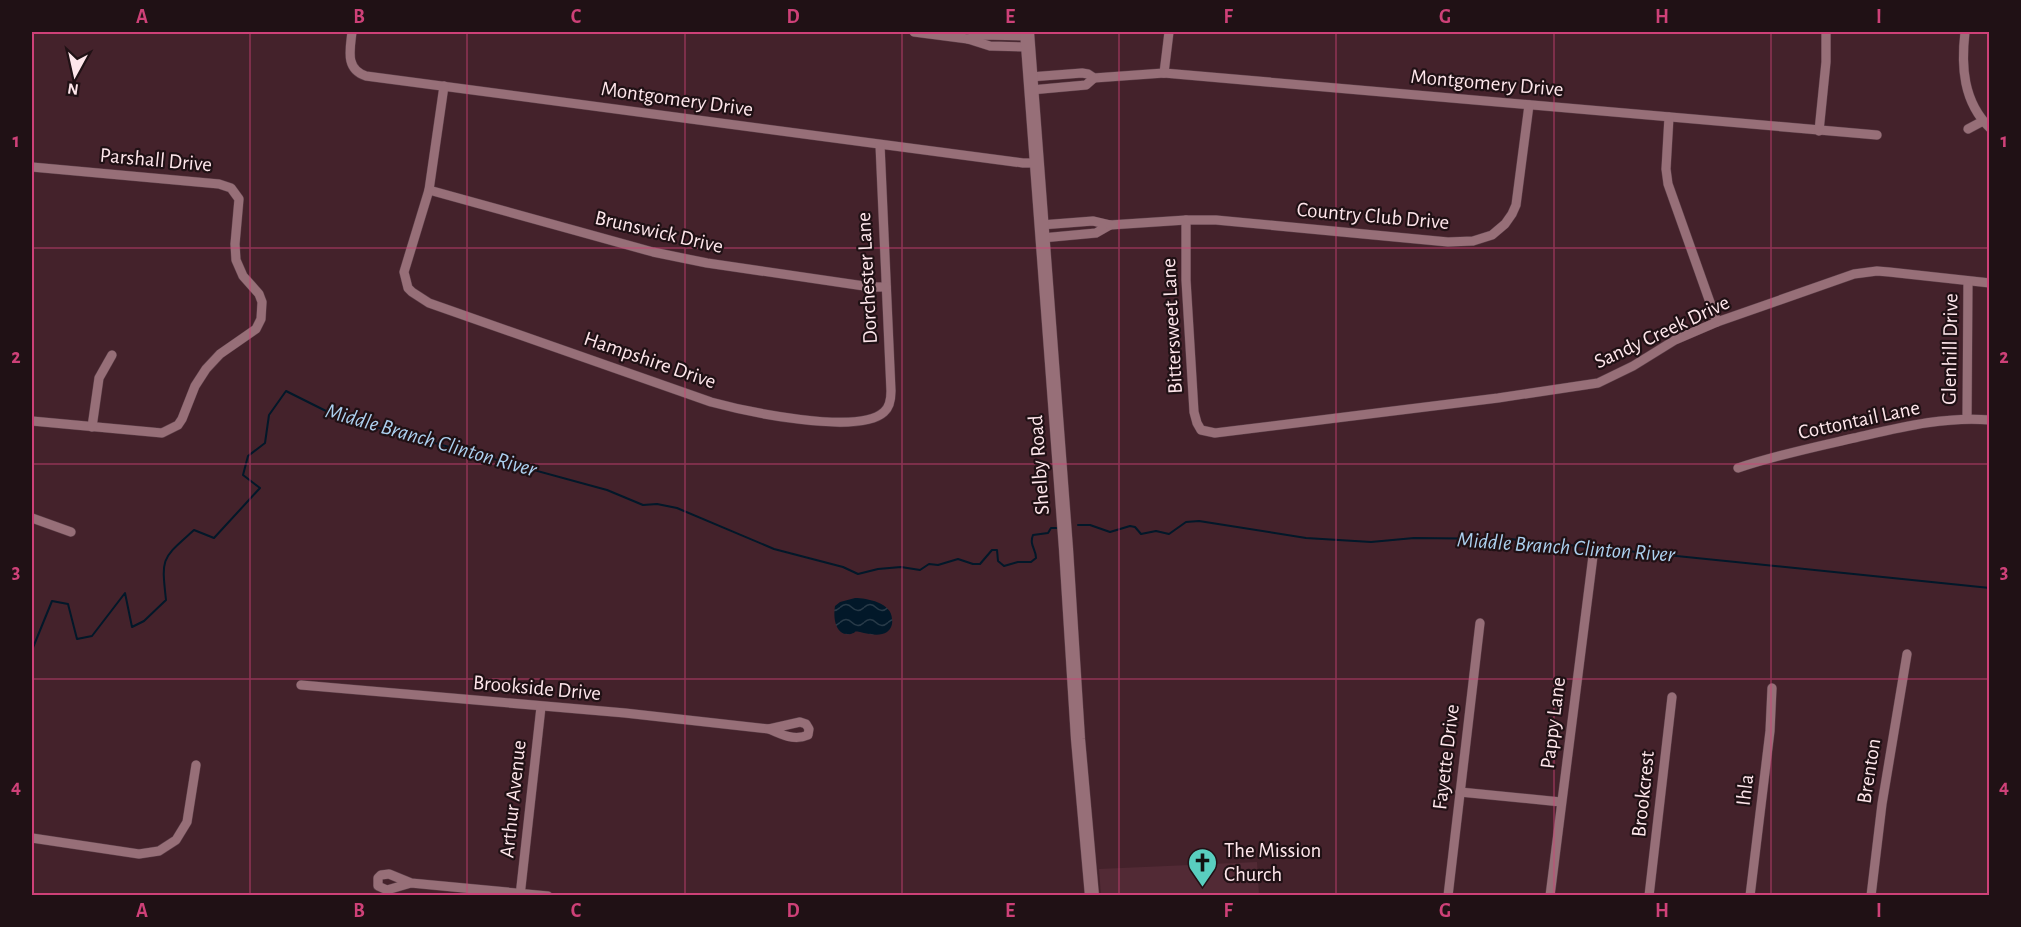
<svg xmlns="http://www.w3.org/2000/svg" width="2021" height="927" viewBox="0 0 2021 927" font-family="'Alegreya Sans',sans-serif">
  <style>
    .built { fill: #522a35 }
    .water { fill: url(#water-waves) }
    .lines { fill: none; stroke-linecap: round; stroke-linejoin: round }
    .stream { stroke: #021829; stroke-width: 2 }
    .street-casing { stroke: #5c3f48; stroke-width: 10 }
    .secondary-casing { stroke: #5c3f48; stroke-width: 15 }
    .street { stroke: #976f78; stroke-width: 9 }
    .secondary { stroke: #976f78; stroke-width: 14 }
    .grid { fill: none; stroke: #ce4178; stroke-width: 1.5; stroke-opacity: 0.55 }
    .labels { text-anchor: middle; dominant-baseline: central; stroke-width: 4.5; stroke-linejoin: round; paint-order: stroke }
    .street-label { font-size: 21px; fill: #fee6eb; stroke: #201115 }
    .poi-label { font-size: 21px; fill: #fee6eb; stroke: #201115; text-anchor: start }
    .water-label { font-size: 22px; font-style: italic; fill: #acd0ef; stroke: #201115 }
    .neatline { fill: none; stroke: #ce4178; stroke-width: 2 }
    .grid-label { font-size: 20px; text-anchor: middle; font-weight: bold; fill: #ce4178 }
  </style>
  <defs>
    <pattern id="water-waves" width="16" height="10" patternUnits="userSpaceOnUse" patternTransform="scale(1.5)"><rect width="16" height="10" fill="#021829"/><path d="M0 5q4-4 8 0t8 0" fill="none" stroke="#283a48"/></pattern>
  </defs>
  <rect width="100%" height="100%" fill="#44222b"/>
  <polygon class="built" points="1257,862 1259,895 1101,895 1099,869"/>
  <path class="water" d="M 855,598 C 867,598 892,603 892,619 C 893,624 891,629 887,632 C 880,637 868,634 860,632 C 852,631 858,632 851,634 C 835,637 833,617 835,606 L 840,602 Z"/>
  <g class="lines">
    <g class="stream">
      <polyline points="1078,525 1090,525 1110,532 1130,526 1135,527 1141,534 1156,531 1169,534 1186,522 1199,521 1306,538 1371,542 1414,538 1510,539 1990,588"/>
      <path d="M 32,650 L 52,601 L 68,604 L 77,639 L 92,636 L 125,593 L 132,627 L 144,621 L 166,600 C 161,556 162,559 194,530 L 214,538 L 260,488 L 243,475 L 248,456 L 265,443 L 269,415 L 286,391 L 328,412 L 354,415 L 372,426 L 607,490 L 643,505 L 657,504 L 677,508 L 774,549 L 843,567 L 858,574 L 878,569 L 901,567 L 920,570 L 929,564 L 938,565 L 958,559 L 973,564 L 980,564 L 992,550 L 997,550 L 998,561 L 1004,566 L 1018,562 L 1031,562 L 1036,558 C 1036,549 1029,545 1033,535 L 1048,533 L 1051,528 L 1057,528"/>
    </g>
    <defs>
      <g id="street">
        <path d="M 352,32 C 350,50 345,69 366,76 L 1023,163 L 1036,163"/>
        <polyline points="914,32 968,39 990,46 1028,47"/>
        <path d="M 1965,32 C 1961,66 1963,102 1990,128"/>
        <polyline points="968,39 981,35 1027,36"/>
        <polyline points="1164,73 1169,32"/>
        <polyline points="1030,77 1082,73 1088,74 1094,78 1164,73 1877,135"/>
        <path d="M 444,86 L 429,190 L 404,272 L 408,288 L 412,292 L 429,303 L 711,402 C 744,411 858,436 884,412 C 890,407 891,398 891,391 L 880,145"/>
        <polyline points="1031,90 1086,85 1094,78"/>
        <polyline points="1669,117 1666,169 1668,184 1717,322"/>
        <polyline points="1968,129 1983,121"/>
        <polyline points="1819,131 1826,62 1826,32"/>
        <polyline points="32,167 219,184 231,188 239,199 235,244 236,260 243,276 259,294 262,302 261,319 256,329 220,354 206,369 195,386 182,419 178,425 162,433 32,421"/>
        <polyline points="429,190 653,252 707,263 871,287 886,287"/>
        <polyline points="1186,220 1186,280 1194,412 1197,423 1201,430 1215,433 1498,398 1598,383 1633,366 1675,340 1717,322 1854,274 1877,271 1889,272 1990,283"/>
        <polyline points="1041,225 1093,221 1110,225 1096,233 1042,238"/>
        <polyline points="1110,225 1186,220 1216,220 1448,242 1473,241 1492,235 1505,224 1512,214 1516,205 1529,105"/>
        <polyline points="1967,418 1968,281"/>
        <polyline points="92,427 99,378 112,355"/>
        <path d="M 1738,468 C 1776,455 1815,447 1854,438 C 1898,428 1944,416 1990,420"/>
        <polyline points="32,518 71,532"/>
        <polyline points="301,685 625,713 769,729"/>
        <path d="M 800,722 L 806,724 L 809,729 L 808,735 C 795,741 782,735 769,729 Z"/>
        <polyline points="1460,792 1561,802"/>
        <polyline points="32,838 139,854 159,851 176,840 187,822 196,765"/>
        <polyline points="411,883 387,890 378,886 378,878 381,875 389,874 411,883 548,896"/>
        <polyline points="520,896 541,707"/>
        <polyline points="1448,896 1480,623"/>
        <polyline points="1550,896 1593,556"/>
        <polyline points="1649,896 1672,697"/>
        <polyline points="1750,896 1770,731 1772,688"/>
        <polyline points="1871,896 1882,804 1907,654"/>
      </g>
      <polyline id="secondary" points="1027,32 1066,549 1078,739 1092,896"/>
    </defs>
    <use href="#street" class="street-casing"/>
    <use href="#secondary" class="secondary-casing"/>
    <use href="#street" class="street"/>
    <use href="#secondary" class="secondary"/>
  </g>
  <path class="grid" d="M 250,32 L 250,896M 467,32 L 467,896M 685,32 L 685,896M 902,32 L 902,896M 1119,32 L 1119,896M 1336,32 L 1336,896M 1554,32 L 1554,896M 1771,32 L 1771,896M 32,248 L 1990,248M 32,464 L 1990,464M 32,679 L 1990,679"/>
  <defs>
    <symbol id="church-pin" viewBox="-11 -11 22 30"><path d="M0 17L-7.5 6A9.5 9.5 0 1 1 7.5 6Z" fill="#59cebf" stroke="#201115"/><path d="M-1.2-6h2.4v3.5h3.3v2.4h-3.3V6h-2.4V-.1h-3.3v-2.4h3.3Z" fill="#111"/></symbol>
  </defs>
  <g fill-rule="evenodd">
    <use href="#church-pin" x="1186" y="846" width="33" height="45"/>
  </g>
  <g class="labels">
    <g class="street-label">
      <text transform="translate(1487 83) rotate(5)">Montgomery Drive</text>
      <text transform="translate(677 99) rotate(8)">Montgomery Drive</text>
      <text transform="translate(156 160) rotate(5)">Parshall Drive</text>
      <text transform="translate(1373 216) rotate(5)">Country Club Drive</text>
      <text transform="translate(659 232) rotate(13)">Brunswick Drive</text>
      <text transform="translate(867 278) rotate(-93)">Dorchester Lane</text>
      <text transform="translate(1172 326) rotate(-93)">Bittersweet Lane</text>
      <text transform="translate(1662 332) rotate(-25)">Sandy Creek Drive</text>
      <text transform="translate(1950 349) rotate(-89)">Glenhill Drive</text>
      <text transform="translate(650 360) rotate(19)">Hampshire Drive</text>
      <text transform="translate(1859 420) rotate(-12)">Cottontail Lane</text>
      <text transform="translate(1039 465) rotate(-94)">Shelby Road</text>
      <text transform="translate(537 688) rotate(5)">Brookside Drive</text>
      <text transform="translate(1553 723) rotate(-83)">Pappy Lane</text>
      <text transform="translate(1446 757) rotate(-83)">Fayette Drive</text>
      <text transform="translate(1869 771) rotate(-81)">Brenton</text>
      <text transform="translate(1745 790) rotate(-83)">Ihla</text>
      <text transform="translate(1643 794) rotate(-84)">Brookcrest</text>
      <text transform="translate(513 799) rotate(-84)">Arthur Avenue</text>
    </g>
    <g class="poi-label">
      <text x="1224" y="850">The Mission<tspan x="1224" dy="24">Church</tspan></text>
    </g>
    <g class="water-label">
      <text transform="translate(431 440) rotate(16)">Middle Branch Clinton River</text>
      <text transform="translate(1566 547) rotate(4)">Middle Branch Clinton River</text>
    </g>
  </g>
  <rect width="2021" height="927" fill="none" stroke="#201115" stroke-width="66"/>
  <g transform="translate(75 75) rotate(188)" stroke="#201115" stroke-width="4.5" paint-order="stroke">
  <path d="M0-4.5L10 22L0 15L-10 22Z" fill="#fee6eb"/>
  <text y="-9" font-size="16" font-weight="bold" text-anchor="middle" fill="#fee6eb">N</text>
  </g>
  <rect x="33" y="33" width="1955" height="861" class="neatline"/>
  <g class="grid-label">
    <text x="142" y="23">A</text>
    <text x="359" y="23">B</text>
    <text x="576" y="23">C</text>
    <text x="793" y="23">D</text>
    <text x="1010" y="23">E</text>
    <text x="1228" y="23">F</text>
    <text x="1445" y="23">G</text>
    <text x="1662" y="23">H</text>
    <text x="1879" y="23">I</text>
    <text x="16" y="147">1</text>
    <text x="2004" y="147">1</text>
    <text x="16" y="363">2</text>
    <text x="2004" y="363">2</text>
    <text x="16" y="578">3</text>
    <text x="2004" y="578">3</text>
    <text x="16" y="793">4</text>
    <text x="2004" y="793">4</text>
    <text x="142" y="917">A</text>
    <text x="359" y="917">B</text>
    <text x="576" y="917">C</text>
    <text x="793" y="917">D</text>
    <text x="1010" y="917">E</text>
    <text x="1228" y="917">F</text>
    <text x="1445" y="917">G</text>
    <text x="1662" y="917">H</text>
    <text x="1879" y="917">I</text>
  </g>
</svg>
